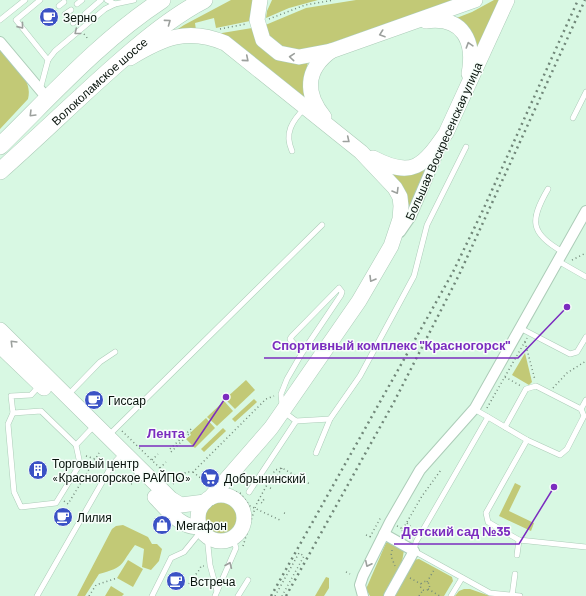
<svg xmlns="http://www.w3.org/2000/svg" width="586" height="596" viewBox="0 0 586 596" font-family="Barlow,sans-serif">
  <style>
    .green { fill: #c2c976 }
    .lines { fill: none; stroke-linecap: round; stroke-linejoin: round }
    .lane-casing { stroke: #acccb8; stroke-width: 6 }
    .street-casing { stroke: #acccb8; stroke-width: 12 }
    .secondary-casing { stroke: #acccb8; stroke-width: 16 }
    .primary-casing { stroke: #acccb8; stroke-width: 18 }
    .path { stroke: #748a7b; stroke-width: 1.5; stroke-dasharray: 1 3; stroke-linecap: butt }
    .lane { stroke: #fff; stroke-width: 5 }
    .street { stroke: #fff; stroke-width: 10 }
    .secondary { stroke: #fff; stroke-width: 15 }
    .primary { stroke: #fff; stroke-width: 17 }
    .rail { stroke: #718779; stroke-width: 2.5; stroke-dasharray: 2 4; stroke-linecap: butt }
    .oneway { stroke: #9ca09d }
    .labels { text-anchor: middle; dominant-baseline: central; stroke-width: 3; stroke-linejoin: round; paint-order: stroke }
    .poi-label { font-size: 12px; fill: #07120b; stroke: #f7fefa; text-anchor: start }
    .street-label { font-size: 12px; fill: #07120b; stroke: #f7fefa }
    .leader { fill: none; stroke: #7b2cbf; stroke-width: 1.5 }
    .callout-dot { fill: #7b2cbf; stroke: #f7fefa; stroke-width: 1.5 }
    .callout-label { font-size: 13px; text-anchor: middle; font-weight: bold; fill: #7b2cbf; stroke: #f7fefa; stroke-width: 3; stroke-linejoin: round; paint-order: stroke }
  </style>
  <rect width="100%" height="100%" fill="#d8f8e3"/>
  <g class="green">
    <polygon points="231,0 255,0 250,21 216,28 214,18 195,23 196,30 180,32 178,29 184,25"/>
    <polygon points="272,0 318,0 289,8 266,18 267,11"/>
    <polygon points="356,0 454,0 314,49 302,52 275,45 263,26 306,8"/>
    <polygon points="494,0 502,0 479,52 454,19 472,12"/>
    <path d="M 252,28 C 259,59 281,59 308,62 L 303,84 L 308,104 L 216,34 Z"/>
    <path d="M 0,50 C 11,62 34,80 28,99 L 0,129 Z"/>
    <polygon points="427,166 408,211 391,176 392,173"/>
    <polygon points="525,353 532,382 529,385 512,375"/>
    <polygon points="246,380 255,390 235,409 225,399"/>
    <polygon points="254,399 257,402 235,422 232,419"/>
    <polygon points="224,401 233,411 217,426 207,417"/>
    <polygon points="206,418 215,428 195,448 186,439 191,435 190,433"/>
    <polygon points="223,428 226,431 204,452 201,449"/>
    <polygon points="515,483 521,486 509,511 534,523 531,531 499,516"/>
    <circle cx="221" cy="518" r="19"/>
    <path d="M 123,525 L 148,537 L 152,544 L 157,544 L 162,549 L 159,561 L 151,570 L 142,567 L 144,549 L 135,545 C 120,564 126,567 99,574 L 85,596 L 77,596 L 112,529 L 116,526 Z"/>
    <polygon points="388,542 404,550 402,562 384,596 370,596 366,589 386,543"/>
    <polygon points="419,559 452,577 453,581 444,596 393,596 413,560"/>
    <polygon points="128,560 143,569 133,587 117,578"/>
    <polygon points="326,577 329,578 329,588 324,596 315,596"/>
    <polygon points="111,586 124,594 122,596 105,596"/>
    <polygon points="464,589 470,589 490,596 455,596 459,591"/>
  </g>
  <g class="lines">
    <defs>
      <g id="lane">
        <polyline points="40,0 16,20 48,60"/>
        <polyline points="107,0 115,4"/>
        <polyline points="77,4 82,0"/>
        <polyline points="59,6 64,2"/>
        <polyline points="65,14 71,10"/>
        <polyline points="85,14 101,0"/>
        <polyline points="0,20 25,0"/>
        <polyline points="73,23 78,19"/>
        <polyline points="40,90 48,60 55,51 105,9 115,4 134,0"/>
        <polyline points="573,118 586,92"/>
        <path d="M 292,151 C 284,133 292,121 305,108"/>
        <path d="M 548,189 C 530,220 529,233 563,252"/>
        <polyline points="558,261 586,277"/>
        <polyline points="520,328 570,354 577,352 586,337"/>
        <polyline points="40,385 31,395 11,396 13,413 41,411 76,445"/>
        <polyline points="68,395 100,362 115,352"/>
        <polyline points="282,405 281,394 287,379 302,353 341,295 342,292 339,288 292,336 290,339 302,353"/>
        <polyline points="474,409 488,417"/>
        <polyline points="581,409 586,400"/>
        <polyline points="13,413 8,424 14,492 21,507 56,503 80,464 76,445 94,426"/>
        <polyline points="296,421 330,419"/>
        <polyline points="505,427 526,389 536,386 581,409 584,416 567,449 560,455 527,440"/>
        <polyline points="109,435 322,225"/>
        <polyline points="316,453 330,419 360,376 414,276 427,225 466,147"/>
        <polyline points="249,492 296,421 284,412"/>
        <polyline points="207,536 210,565 217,591"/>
        <polyline points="517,555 519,540"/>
        <polyline points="37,596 112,465 123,453"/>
        <polyline points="152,596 171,558 184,552 202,530"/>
        <polyline points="215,596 236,548 233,538"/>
        <polyline points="238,596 248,580"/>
        <polyline points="451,596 462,578"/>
        <polyline points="512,596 515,574"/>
        <polyline points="520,596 490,593 414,551 416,542 488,417 527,440 486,513 488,522 519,540 586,547"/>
      </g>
      <g id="street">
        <polyline points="0,42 47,98"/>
        <polyline points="400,232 411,216 441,146"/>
        <polyline points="384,534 414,551 389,596"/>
        <polyline points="363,596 360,585 363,576 390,522 420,470 475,408 586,211"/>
      </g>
      <g id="secondary">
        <polyline points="260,0 257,20 263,40 279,53 299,57 331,51 475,0"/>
        <path d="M 426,21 C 464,16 475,42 469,74"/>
        <path d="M 130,58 C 163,38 188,27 225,43 L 361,152 L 395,188 L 400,197 L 401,206 L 400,219 L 391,246 L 359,301 L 271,428 L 210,498"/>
        <path d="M 324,117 C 305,94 305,70 331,51"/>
        <path d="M 373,158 C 413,179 423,166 446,133 L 507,0"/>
        <polyline points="0,330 171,499 181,505 205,502"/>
        <polyline points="0,346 44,388"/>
        <circle cx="221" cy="518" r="23"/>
        <path d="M 155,497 C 166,508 183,531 200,526"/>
      </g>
      <g id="primary">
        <path d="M 0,146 C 52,95 101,40 162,0"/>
        <path id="s1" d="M 0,171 C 42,134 82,94 125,57 C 149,36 175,15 204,0"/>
      </g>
    </defs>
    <use href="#lane" class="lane-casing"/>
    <use href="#street" class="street-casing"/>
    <use href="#secondary" class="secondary-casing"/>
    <use href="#primary" class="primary-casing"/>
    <g class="path">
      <polyline points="269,19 305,5 334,0"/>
      <polyline points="220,29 246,24"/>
      <polyline points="84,34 88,39"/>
      <polyline points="572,260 586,253"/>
      <polyline points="525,342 535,380"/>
      <polyline points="505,377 521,386"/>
      <polyline points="553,388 567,373 586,361"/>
      <polyline points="487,408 527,338"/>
      <polyline points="122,431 167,475 179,478"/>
      <polyline points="170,449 191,429"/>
      <polyline points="171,452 191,432"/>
      <polyline points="86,456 95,459"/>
      <polyline points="152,460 158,454"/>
      <polyline points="160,468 166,462"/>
      <polyline points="193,472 207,483"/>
      <polyline points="275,479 282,468"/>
      <polyline points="131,484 133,483"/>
      <polyline points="173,484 186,472 193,472 266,399 274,396"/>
      <polyline points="270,488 273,489"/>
      <polyline points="236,492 240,493 250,506 282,521"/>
      <polyline points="258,500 262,503 264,499"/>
      <polyline points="64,501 68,504 99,453"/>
      <polyline points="284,513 287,514"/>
      <polyline points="407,523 414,530"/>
      <polyline points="397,526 403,529 402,532"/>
      <polyline points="403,529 422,496 441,470"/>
      <polyline points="366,535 371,537"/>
      <polyline points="370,537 381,517"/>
      <polyline points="243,546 256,505 275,470 282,468 310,484"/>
      <polyline points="392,550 391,556 395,566"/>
      <polyline points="346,572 350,574"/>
      <polyline points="410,578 421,584"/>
      <circle cx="425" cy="586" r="4.5"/>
      <polyline points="427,582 434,570"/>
      <path d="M 189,584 C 192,577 198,574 201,566 L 204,566"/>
      <polyline points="428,589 440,596"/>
      <polyline points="89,596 96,585 117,578"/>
      <polyline points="275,596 299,553 304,556 282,596"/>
      <polyline points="419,596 423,590"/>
    </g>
    <use href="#lane" class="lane"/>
    <use href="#street" class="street"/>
    <use href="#secondary" class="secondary"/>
    <use href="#primary" class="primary"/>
    <g class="rail">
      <polyline points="271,596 453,272 483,210 578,0"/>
      <polyline points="286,596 394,402 459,275 585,0"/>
    </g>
  </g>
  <defs><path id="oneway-chevron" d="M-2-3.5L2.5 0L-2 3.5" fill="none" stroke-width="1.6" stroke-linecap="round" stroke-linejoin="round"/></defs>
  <g class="oneway">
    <use href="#oneway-chevron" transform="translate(168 22) rotate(-36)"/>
    <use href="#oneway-chevron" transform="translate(21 26) rotate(51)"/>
    <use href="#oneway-chevron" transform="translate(77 32) rotate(141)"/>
    <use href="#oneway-chevron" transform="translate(382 34) rotate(161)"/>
    <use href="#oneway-chevron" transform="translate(469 45) rotate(-107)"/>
    <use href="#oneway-chevron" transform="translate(292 57) rotate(-175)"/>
    <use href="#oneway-chevron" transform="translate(246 59) rotate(40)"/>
    <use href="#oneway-chevron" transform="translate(32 114) rotate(135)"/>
    <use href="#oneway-chevron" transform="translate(347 140) rotate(39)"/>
    <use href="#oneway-chevron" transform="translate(396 191) rotate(59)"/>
    <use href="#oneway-chevron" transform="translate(372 279) rotate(121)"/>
    <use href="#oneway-chevron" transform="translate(13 343) rotate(-135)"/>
    <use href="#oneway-chevron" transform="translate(368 564) rotate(116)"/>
    <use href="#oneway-chevron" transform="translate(229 565) rotate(-67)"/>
  </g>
  <defs>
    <symbol id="cafe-disc" viewBox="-11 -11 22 22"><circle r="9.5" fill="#3b52c5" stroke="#f7fefa"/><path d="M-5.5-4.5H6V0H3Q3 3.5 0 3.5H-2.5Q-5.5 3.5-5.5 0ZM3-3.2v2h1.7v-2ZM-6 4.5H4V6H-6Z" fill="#fff"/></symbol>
    <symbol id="building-disc" viewBox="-11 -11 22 22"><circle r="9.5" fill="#3b52c5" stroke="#f7fefa"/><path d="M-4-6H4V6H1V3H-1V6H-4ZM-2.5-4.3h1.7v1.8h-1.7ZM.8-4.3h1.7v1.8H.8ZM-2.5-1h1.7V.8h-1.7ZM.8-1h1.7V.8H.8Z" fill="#fff"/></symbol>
    <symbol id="supermarket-disc" viewBox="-11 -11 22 22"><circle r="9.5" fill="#3b52c5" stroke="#f7fefa"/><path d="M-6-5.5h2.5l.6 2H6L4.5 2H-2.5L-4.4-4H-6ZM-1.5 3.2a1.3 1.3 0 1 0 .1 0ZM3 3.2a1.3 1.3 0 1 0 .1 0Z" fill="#fff"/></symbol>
    <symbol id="shop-disc" viewBox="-11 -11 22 22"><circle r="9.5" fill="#3b52c5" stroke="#f7fefa"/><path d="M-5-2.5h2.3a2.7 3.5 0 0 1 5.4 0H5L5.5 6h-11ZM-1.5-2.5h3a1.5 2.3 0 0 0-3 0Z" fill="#fff"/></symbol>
  </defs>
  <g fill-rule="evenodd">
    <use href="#cafe-disc" x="38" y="6" width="22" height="22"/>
    <use href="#cafe-disc" x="83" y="389" width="22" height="22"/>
    <use href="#building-disc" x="27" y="459" width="22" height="22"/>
    <use href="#supermarket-disc" x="199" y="467" width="22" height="22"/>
    <use href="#cafe-disc" x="52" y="506" width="22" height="22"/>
    <use href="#shop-disc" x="151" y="514" width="22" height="22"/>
    <use href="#cafe-disc" x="165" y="570" width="22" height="22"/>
  </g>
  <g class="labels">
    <g class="poi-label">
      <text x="63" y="17">Зерно</text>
      <text x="108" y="400">Гиссар</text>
      <text x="52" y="463">Торговый центр<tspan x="52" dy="14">«Красногорское РАЙПО»</tspan></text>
      <text x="224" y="478">Добрынинский</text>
      <text x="77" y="517">Лилия</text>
      <text x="176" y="525">Мегафон</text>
      <text x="190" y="581">Встреча</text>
    </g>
    <g class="street-label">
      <text stroke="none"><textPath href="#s1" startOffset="134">Волоколамское шоссе</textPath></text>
      <text transform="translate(443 141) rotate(-66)">Большая Воскресенская улица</text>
    </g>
  </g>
  <path class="leader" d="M567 307L518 358H264M226 397L193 446H139M554 487L519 544H394"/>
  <g class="callout-dot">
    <circle cx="567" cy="307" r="4"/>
    <circle cx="226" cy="397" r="4"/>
    <circle cx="554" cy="487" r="4"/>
  </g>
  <g class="callout-label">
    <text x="391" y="350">Спортивный комплекс "Красногорск"</text>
    <text x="166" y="438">Лента</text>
    <text x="456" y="536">Детский сад №35</text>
  </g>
</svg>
